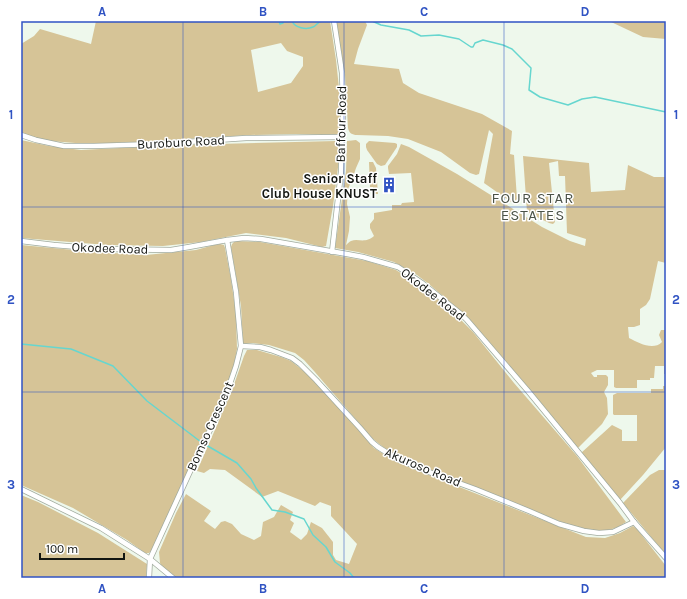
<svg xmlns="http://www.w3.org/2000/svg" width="687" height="599" viewBox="0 0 687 599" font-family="Karla,sans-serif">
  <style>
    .green { fill: #d6c497; fill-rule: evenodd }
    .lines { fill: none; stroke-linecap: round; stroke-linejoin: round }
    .stream { stroke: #66d6cf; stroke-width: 1.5 }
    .street-casing { stroke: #a2ab9f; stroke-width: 6 }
    .street { stroke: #fff; stroke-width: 4.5 }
    .grid { fill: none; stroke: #3053c3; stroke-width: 1; stroke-opacity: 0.55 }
    .labels { text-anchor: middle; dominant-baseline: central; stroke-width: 3; stroke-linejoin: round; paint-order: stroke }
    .street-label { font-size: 13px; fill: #121511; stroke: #fff }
    .poi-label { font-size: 13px; font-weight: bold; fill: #121511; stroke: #fff; text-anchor: end }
    .quarter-label { font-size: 15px; letter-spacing: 1px; fill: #4b5348; stroke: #fff }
    .neatline { fill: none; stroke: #3053c3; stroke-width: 1.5 }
    .grid-label { font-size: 13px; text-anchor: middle; font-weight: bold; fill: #3053c3 }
  </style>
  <rect width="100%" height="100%" fill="#eef8ec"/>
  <g class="green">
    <path d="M 96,21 L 330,21 L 336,60 L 339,88 L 340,133 L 337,135 L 333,135 L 296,134 L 250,135 L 137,142 L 88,144 L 50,141 L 21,134 L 21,44 L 34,36 L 40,29 L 91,44 ZM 281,43 L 287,51 L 303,57 L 303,66 L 291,83 L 258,92 L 251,50 Z"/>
    <path d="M 336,21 L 365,21 L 367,25 L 358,49 L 354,64 L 399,69 L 403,83 L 419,93 L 482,114 L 512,131 L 510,154 L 514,155 L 517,199 L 514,202 L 511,202 L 484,183 L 493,134 L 489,130 L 479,174 L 476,175 L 470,173 L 441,152 L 408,139 L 388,136 L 357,135 C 352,135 349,133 348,128 L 345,75 Z"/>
    <polygon points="609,21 666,21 666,39 643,37"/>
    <polygon points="21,140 49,146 81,150 178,145 336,141 339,144 340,152 333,206 326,246 322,247 286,238 246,233 201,242 163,246 107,245 21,238"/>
    <path d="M 356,140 L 360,143 L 360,159 L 356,168 L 352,180 L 348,189 L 347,204 L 350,217 L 349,231 L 346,245 C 348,243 349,242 351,241 C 358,238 365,244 374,236 L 370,228 L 370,224 L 374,219 L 374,213 L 392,210 L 392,205 L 401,205 L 402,203 L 414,202 L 411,173 L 389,174 L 388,168 L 388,166 L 397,154 L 401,144 L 409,147 L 457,174 L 542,227 L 570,241 L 585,246 L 586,239 L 567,233 L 565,176 L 559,176 L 558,161 L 549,163 L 555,222 L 553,224 L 549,223 L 527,212 L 523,156 L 589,163 L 591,192 L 625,190 L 628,165 L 654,177 L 666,177 L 666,263 L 658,261 L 650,299 L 646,305 L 640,309 L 640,325 L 634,327 L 628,327 L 629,338 C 639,343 653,351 662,342 L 659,335 L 661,330 L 666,330 L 666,374 L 664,374 L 664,366 L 655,366 L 654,378 L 650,378 L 650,380 L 637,380 L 637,388 L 616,388 L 614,387 L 614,370 L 597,370 L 591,373 L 594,377 L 597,377 L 597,375 L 606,375 L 608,377 L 608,385 L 604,392 L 607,398 L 608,414 L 602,424 L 578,448 L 465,315 L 430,285 L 417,275 L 394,262 L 358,252 L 335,248 L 346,171 L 347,141 Z"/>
    <polygon points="369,141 395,143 397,144 397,147 385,165 381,166 377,164 367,150 366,147 366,144"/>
    <polygon points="369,162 373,162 376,168 378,194 373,194 373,187 370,187"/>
    <path d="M 235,241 L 260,242 L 367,261 L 396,270 L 407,277 L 426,290 L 450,309 L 473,332 L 514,383 L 577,456 L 626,522 C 622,524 619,527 615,528 C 598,535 580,528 564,523 L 405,460 C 392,454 381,446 370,436 L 314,371 L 304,360 L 295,353 L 269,345 L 253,343 L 243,344 L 241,306 L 231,247 L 232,244 Z"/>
    <polygon points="220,244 224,245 225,248 231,279 236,314 237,349 233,370 213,417 152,550 149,553 145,553 127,540 73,508 21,485 21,245 95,252 146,255 196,250 214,245"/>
    <polygon points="247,350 257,350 281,357 291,361 310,376 345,415 353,423 374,448 393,460 406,466 586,537 605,538 620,533 633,526 637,529 666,566 666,578 176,578 162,567 160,563 159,552 176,513 186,494 211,511 204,521 215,529 221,522 225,521 232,524 241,534 254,540 261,536 263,522 274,517 281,505 293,512 290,520 294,523 290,532 301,540 307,534 311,522 322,528 333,542 333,555 336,560 349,564 357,544 331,516 331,506 320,502 315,506 278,491 262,497 225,470 210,469 204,473 197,471 231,393 244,356"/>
    <polygon points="663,386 666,386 666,447 643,475 620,500 581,453 612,425 622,430 622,441 637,441 637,415 614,415 613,414 613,395 617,393 651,393 651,389 663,389"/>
    <polygon points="659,470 666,470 666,555 623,503 650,475"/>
    <polygon points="21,495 38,502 98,533 147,564 146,578 21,578"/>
  </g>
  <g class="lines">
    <g class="stream">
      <polyline points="185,21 187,21"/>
      <polyline points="279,21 280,24 283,23 283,21"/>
      <path d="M 292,21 C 295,28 306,30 313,27 C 316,26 318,22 321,21"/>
      <polyline points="372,21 381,25 409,30 421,36 439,35 459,39 471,47 473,47 475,43 483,40 503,45 512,49 531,68 529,90 540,97 568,105 582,99 595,97 666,112"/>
      <polyline points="21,344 71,349 113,366 147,401 201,442"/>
      <polyline points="206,445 237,463 251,479 256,488 272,510 285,512 304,519 313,535 326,547 335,562 350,573 354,578"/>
    </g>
    <defs>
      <g id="street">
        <polyline points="21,135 36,140 64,146 94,146 157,144 246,138 342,137"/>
        <polyline points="21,241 54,245 103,249 171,250 189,247 227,240 244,238 261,239 347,254 363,257 398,267 422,283 461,314 467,320 528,391 620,503 634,522 666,558"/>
        <polyline points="332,252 341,172 342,137 343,120 343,102 342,73 334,21"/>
        <polyline points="241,346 260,347 271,350 292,358 300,364 316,380 360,428 372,442 378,447 397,459 434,474 475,489 529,511 559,524 584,531 599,533 613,532 634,522"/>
        <polyline points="21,489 101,528 150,559 173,578"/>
        <polyline points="149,578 150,559 198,454 223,404 236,366 241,346 236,292 227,240"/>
      </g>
    </defs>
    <use href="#street" class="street-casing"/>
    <use href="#street" class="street"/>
  </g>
  <path class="grid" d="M 183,21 L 183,578M 344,21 L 344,578M 504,21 L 504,578M 21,207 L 666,207M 21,392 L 666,392"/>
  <defs>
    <symbol id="building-bare" viewBox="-9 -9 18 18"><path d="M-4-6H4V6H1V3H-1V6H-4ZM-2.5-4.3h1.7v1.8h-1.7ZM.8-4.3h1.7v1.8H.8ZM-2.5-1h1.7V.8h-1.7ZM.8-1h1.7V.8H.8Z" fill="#3053c3" stroke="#fff" stroke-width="2.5" paint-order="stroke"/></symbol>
  </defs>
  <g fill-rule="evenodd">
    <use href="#building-bare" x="378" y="174" width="22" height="22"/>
  </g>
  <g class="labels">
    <g class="street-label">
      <text transform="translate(341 124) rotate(-89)">Baffour Road</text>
      <text transform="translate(181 142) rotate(-3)">Buroburo Road</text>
      <text transform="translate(110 248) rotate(2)">Okodee Road</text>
      <text transform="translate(433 294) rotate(38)">Okodee Road</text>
      <text transform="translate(210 426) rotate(-66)">Bomso Crescent</text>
      <text transform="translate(423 467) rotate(23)">Akuroso Road</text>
    </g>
    <g class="poi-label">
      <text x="377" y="178">Senior Staff<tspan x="377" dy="15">Club House KNUST</tspan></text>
    </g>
    <g class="quarter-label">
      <text x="533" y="198">FOUR STAR<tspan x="533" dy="17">ESTATES</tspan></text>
    </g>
  </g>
  <rect width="687" height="599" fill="none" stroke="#ffffff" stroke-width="44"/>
  <path d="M40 553v6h84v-6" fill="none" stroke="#121511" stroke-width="2"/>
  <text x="46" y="553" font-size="12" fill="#121511" stroke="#ffffff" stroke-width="3" paint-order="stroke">100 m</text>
  <rect x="22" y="22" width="643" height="555" class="neatline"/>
  <g class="grid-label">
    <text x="102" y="16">A</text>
    <text x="263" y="16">B</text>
    <text x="424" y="16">C</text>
    <text x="585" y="16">D</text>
    <text x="11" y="119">1</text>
    <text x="676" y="119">1</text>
    <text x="11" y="304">2</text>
    <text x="676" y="304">2</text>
    <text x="11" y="489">3</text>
    <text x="676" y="489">3</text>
    <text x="102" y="593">A</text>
    <text x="263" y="593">B</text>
    <text x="424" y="593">C</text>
    <text x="585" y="593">D</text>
  </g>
</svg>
